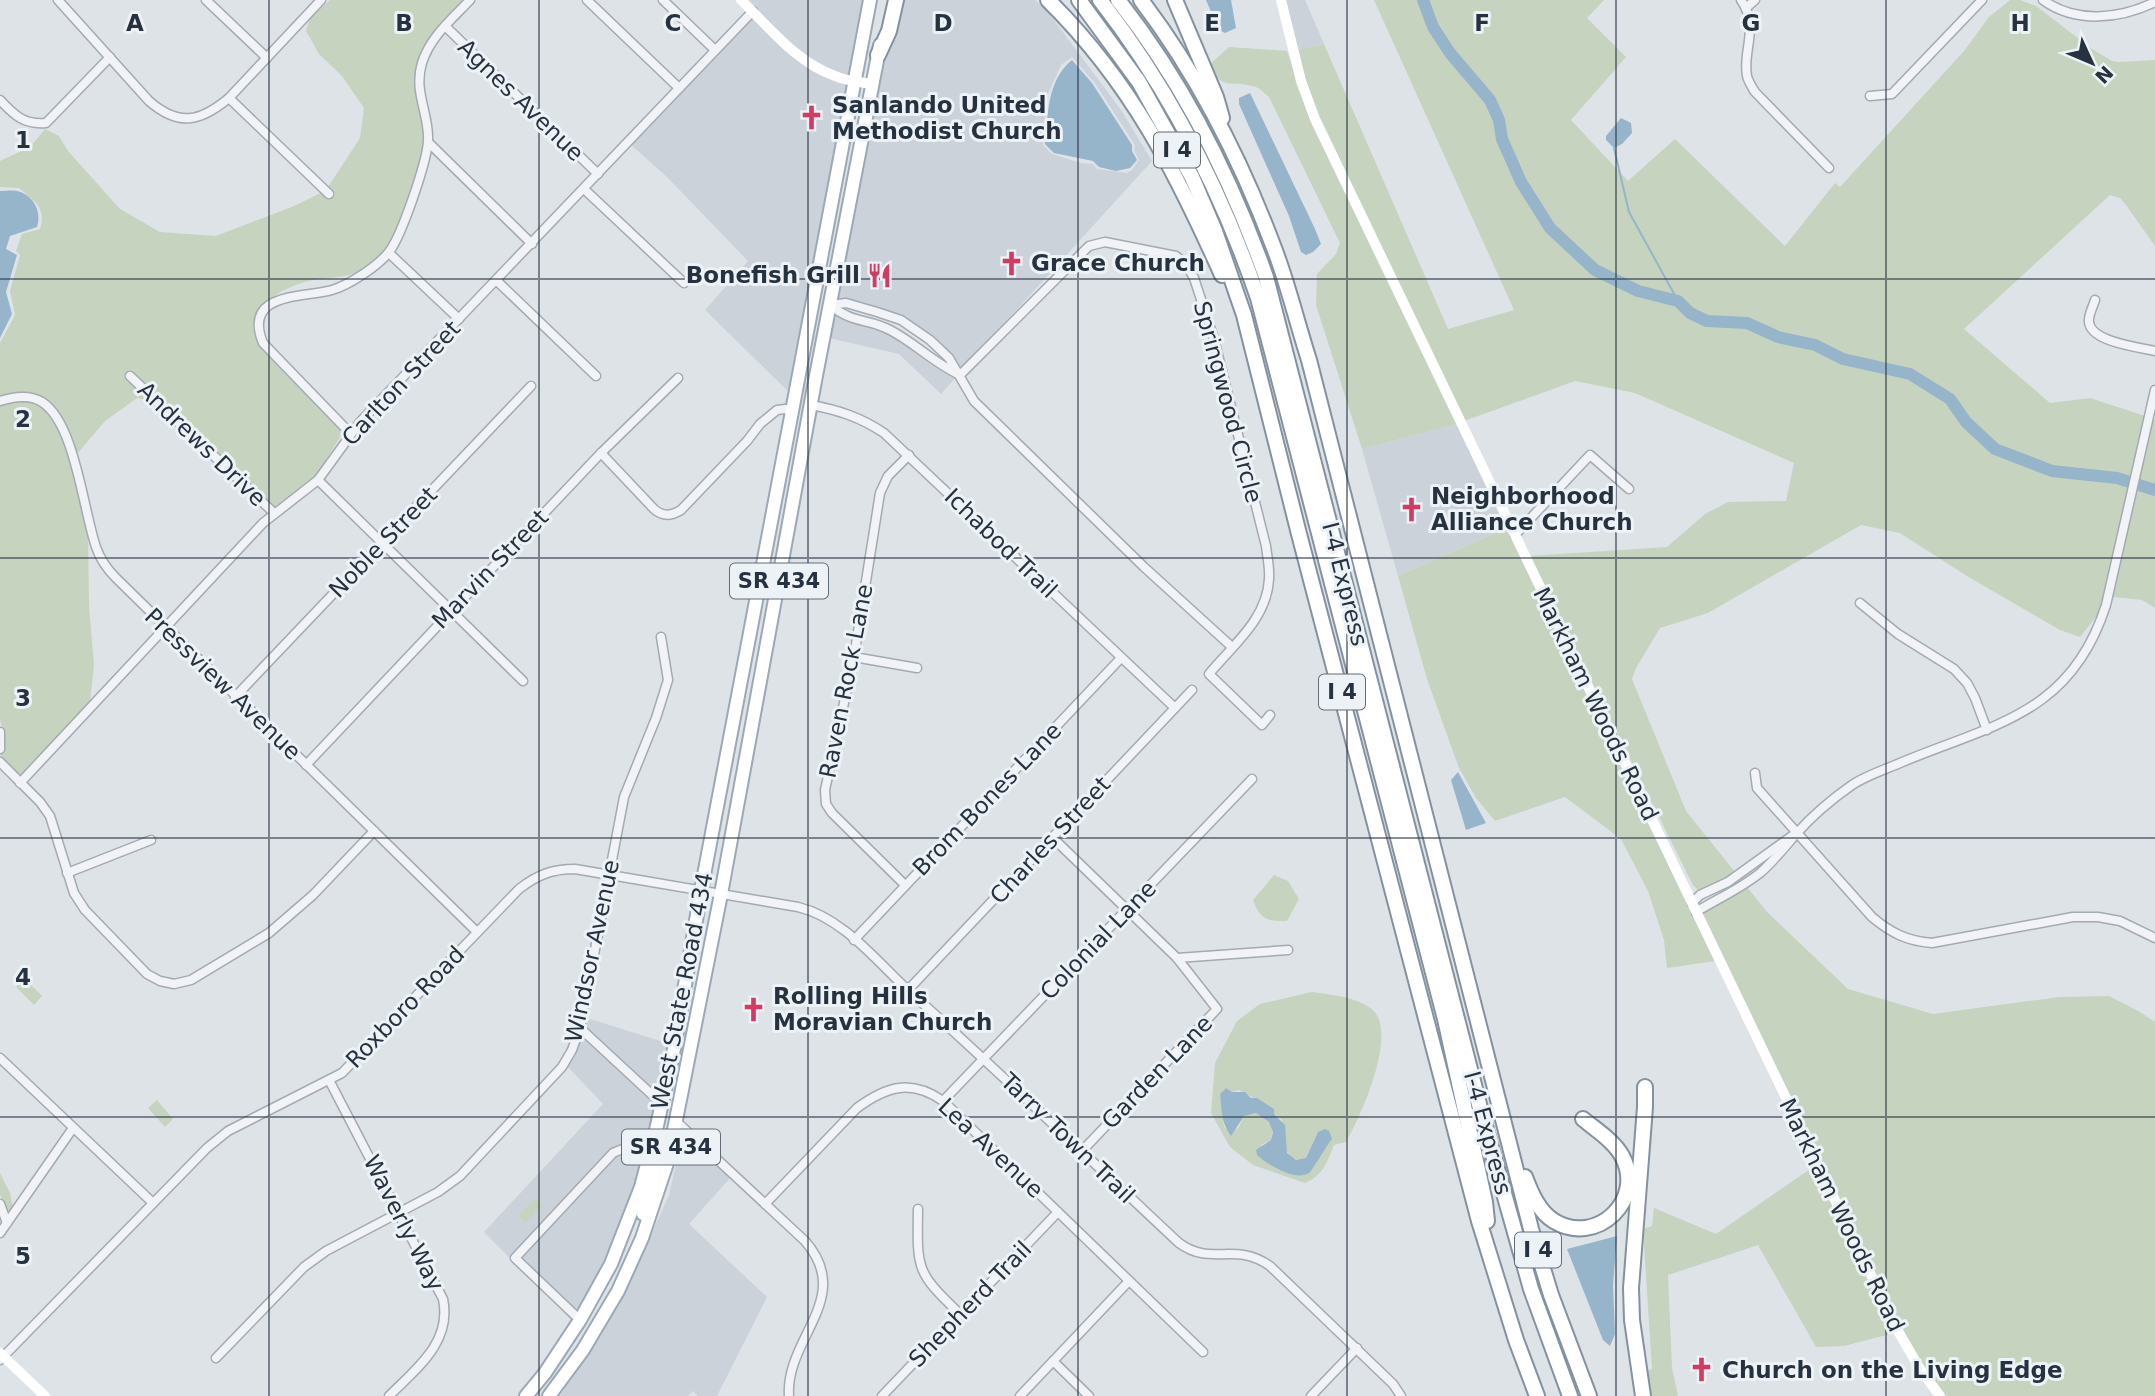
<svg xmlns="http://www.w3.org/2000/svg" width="2155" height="1396" viewBox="0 0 2155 1396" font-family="'DejaVu Sans',sans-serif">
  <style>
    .built { fill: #ccd2da; fill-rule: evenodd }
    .green { fill: #c6d3be; fill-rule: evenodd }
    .water { fill: #96b5cb }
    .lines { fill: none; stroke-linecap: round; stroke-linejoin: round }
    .stream { stroke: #96b5cb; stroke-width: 2 }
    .river { stroke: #96b5cb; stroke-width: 12 }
    .street-casing { stroke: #a3aab2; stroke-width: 11 }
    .primary-casing { stroke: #9ca8b5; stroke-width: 16 }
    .highway-casing { stroke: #8492a0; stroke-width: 18 }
    .street { stroke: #f1f3f6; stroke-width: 8 }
    .secondary { stroke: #fff; stroke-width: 10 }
    .primary { stroke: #fff; stroke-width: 12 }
    .highway { stroke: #fff; stroke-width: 14 }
    .grid { fill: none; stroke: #263240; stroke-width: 2; stroke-opacity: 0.55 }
    .labels { text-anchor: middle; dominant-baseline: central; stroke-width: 6; stroke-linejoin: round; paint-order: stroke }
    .shield { fill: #edf2f6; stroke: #626c77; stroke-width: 2 }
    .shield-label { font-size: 21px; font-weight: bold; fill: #263240 }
    .street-label { font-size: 23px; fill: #263240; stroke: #edf2f6 }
    .poi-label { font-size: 23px; font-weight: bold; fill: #263240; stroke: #edf2f6; text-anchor: start }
    .grid-label { font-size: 23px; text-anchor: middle; font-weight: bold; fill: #263240; stroke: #edf2f6; stroke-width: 6; stroke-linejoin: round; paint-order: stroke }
  </style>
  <rect width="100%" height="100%" fill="#dee3e8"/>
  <g class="built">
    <polygon points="746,0 866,0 853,77 837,73 802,53"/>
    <path d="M 900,0 L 1035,0 L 1045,8 L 1121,110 L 1152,161 L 990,339 L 960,369 L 952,355 L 933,337 L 903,317 L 847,300 L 836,301 L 886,48 ZM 1072,57 L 1094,82 L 1135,145 L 1134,150 L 1139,160 L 1132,170 L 1127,173 L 1097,169 L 1093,164 L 1081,163 L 1052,154 L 1043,145 L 1047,96 L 1061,65 Z"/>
    <polygon points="1285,0 1305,0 1324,44 1296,50"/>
    <polygon points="753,17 785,48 851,84 792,395 705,310 748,261 667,177 631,145"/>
    <polygon points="834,313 845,321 886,332 901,340 941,370 956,377 941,394 899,354 829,338"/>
    <polygon points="1457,424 1507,528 1398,576 1362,449"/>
    <polygon points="590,1019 670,1044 659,1097 584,1026"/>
    <polygon points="582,1034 657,1105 647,1148 636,1143 623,1144 610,1150 510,1257 575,1321 574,1323 484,1232 603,1104 567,1066"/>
    <polygon points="683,1132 731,1177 689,1224 767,1297 717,1396 698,1396 693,1391 688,1396 560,1396 619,1305 669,1195"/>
    <polygon points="625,1151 636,1151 645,1156 641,1170 615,1244 579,1314 521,1258 616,1156"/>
  </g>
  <g class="green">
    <path d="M 330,0 L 464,0 C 446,18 424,37 418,63 C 410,93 424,110 424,137 C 424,157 399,235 385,251 C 378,258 364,270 355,273 C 340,279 323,277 308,281 C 274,291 245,309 260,346 L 340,429 L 342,434 L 317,474 L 305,485 L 274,507 L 130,370 L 125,376 L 152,401 L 137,398 L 105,421 L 77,454 L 82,476 C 70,432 57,379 0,396 L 0,343 L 15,315 L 10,291 L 20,255 L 16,251 L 22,234 L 40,229 C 47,207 34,201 19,188 L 0,187 L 0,161 L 30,147 L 45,129 L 59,136 L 68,151 L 120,209 L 160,232 L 216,236 L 294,206 L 323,192 L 330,199 L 335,194 L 328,187 L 360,138 L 364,108 L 342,76 L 319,54 L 306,31 L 310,18 Z"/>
    <polygon points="1374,0 1604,0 1587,18 1626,57 1571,120 1628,181 1675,139 1785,246 1835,183 1840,187 1964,51 1989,17 2010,0 2020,0 2036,6 2092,49 2112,61 2119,62 2155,60 2155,246 2126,205 2120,198 2110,195 1964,329 2050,403 2090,398 2145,416 2102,603 2099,613 2080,637 2060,630 1967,576 1900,533 1861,525 1708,613 1660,628 1636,668 1632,679 1686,811 1735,872 1705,890 1698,890 1693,885 1529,556 1667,547 1705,514 1728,502 1786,501 1794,463 1635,393 1575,381 1464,421 1318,117 1296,50 1324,44 1448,329 1514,310"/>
    <path d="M 1229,47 L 1287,51 L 1311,120 L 1457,424 L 1362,449 L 1316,305 L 1317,274 L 1336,254 L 1340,243 L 1269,97 C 1265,94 1261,89 1256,87 C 1233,79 1221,93 1210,64 Z"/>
    <polygon points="25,400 39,404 45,409 54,420 64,439 88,531 89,606 94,665 90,702 20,777 0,757 5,744 0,719 0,405"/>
    <polygon points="2152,419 2155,420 2155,608 2142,600 2114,597 2111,600"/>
    <polygon points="1507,528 1691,912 1693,914 1894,1333 1844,1346 1816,1347 1758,1245 1668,1275 1672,1368 1678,1396 1647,1396 1643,1373 1652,1369 1643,1229 1652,1226 1654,1208 1716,1234 1813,1167 1715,961 1667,968 1664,940 1648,891 1621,839 1565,797 1495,821 1476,798 1459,768 1427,679 1398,576"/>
    <path d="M 1274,875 L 1288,881 L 1299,899 L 1287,921 C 1267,921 1260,920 1253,900 Z"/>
    <polygon points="1747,887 1767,912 1848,989 1933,1014 2059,997 2109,996 2140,1012 2155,1022 2155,1396 1945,1396 1939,1389 1905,1337 1700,912"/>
    <polygon points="24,978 42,996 34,1005 16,987"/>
    <path d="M 1312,992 C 1331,995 1352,996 1369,1007 C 1402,1027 1360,1118 1346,1142 L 1334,1145 C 1327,1162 1323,1176 1305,1183 L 1253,1165 L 1230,1147 L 1211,1113 L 1215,1063 L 1237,1021 L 1260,1004 ZM 1226,1088 L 1232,1092 L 1239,1090 L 1272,1108 L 1274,1114 L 1282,1120 L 1285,1148 L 1291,1158 L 1302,1161 L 1306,1158 L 1318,1132 L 1327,1145 L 1314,1167 L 1295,1175 L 1285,1171 L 1261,1145 L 1271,1140 L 1273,1128 L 1269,1122 L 1256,1113 L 1244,1116 L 1238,1128 L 1230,1133 L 1224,1127 L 1220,1094 Z"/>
    <polygon points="157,1100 173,1119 165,1127 148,1108"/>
    <polygon points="0,1173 10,1193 13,1207 8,1215 0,1194"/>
    <polygon points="535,1198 542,1205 525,1223 518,1216"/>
  </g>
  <g class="water">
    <polygon points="1206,0 1231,0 1236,28 1225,33 1219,30"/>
    <path d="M 1072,60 L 1092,83 L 1132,145 L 1132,151 L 1137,160 L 1130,168 L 1116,171 L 1099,167 L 1093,161 L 1054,153 L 1045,144 C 1048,115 1047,80 1072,60 Z"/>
    <polygon points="1250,93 1315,229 1321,244 1313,252 1306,255 1301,252 1289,216 1239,104 1239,98"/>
    <polygon points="1621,118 1631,123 1632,133 1622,144 1614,148 1606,140 1606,136"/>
    <path d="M 0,191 C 5,191 12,190 17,191 C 34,195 42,212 37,227 L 10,236 L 6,249 L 17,255 L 6,292 L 12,314 L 0,338 Z"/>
    <polygon points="1458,772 1486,823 1466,830 1451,780"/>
    <path d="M 1226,1088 L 1232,1092 L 1245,1092 L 1251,1098 L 1257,1098 L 1274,1109 L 1274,1114 L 1285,1125 L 1287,1153 L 1296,1160 L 1306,1158 L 1318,1132 L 1325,1129 L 1329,1131 L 1332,1139 C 1326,1146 1313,1170 1309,1173 C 1295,1182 1267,1164 1257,1155 L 1256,1150 L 1271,1140 L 1273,1132 L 1269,1122 L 1256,1113 L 1244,1116 L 1231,1136 C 1221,1122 1222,1112 1220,1094 Z"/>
    <polygon points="1617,1236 1613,1285 1615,1334 1610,1346 1603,1340 1567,1249"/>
  </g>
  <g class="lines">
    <polyline class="stream" points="1614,148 1629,212 1678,301"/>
    <polyline class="river" points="1423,0 1433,27 1450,53 1490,100 1499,120 1502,139 1521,182 1550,228 1595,270 1638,291 1678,301 1690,313 1707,321 1747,323 1778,337 1815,345 1843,359 1910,374 1950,399 1966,422 1995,449 2052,471 2117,478 2155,490"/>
    <defs>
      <g id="street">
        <path d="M 58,0 L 149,101 C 179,127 200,122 229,98 L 321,0"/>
        <polyline points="206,0 267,58"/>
        <polyline points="587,0 679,88"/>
        <polyline points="663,0 715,50"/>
        <path d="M 1741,0 C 1760,27 1742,51 1747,76 C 1748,81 1752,87 1755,92 L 1829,168"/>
        <path d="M 2043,0 C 2076,24 2120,19 2155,2"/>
        <polyline points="1746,8 1755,0"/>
        <polyline points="445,26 598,174"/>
        <polyline points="1870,96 1892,94 1982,0"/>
        <polyline points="229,98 329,194"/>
        <path d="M 0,100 C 14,115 24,125 46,123 L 110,57"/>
        <polyline points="428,142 532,244"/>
        <polyline points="584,189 684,283"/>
        <polyline points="389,253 459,319"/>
        <polyline points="497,281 596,376"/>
        <path d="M 2095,300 C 2093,307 2088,315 2089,322 C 2091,342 2138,347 2155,351"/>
        <polyline points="830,305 846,303 877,312 901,320 930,340 949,358 974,401 1144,567 1232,647"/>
        <path d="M 830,305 C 853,324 867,318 890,330 C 915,343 934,363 960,375"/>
        <path d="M 960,375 L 1089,246 L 1105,242 L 1176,256 L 1186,264 L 1194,278 L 1214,339 L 1266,546 C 1267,556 1270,568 1269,579 C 1267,619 1233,645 1209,674 L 1262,725 L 1270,715"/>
        <polyline points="130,376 274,513"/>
        <path d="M 0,401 C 14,397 29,394 42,402 C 75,423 83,509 96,547 C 100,559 107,569 116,578 L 477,932"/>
        <path d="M 811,405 C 838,410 860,417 884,433 L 1175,708"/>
        <path d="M 350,433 L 263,343 C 242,292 303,298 332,290 C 349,285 378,266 389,252 C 402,235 426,164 428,142 C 430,115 413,92 422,63 C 430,37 452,19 470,0"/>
        <path d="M 601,453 L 654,509 C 663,517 671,516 681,510 L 747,441 L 760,424 L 777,410 L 785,409 L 793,411"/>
        <polyline points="318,480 523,681"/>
        <polyline points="1515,535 1590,455 1629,489"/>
        <polyline points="1860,603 1898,634 1954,669 1967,683 1975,698 1987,730"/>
        <polyline points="854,657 917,668"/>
        <polyline points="235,697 531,386"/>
        <polyline points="0,732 0,749"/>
        <polyline points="0,762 40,802 50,816 74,893 85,910 147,974 160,981 174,984 191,980 269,933 313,895 374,831"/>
        <polyline points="306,765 601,453 678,378"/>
        <path d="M 1755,773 L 1757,788 L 1872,917 C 1891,933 1907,941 1932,943 L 2073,917 L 2098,917 L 2120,921 L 2155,938"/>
        <polyline points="20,783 263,523 318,480 360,422 753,11"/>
        <polyline points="1053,838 1177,958 1217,1009 1081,1152"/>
        <polyline points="67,873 151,840"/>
        <polyline points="905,885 832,813 826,804 825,790 854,657 880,493 888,476 909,455"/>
        <polyline points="1692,903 1700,895 1728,882 1792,836"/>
        <path d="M 1696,912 C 1717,899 1740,889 1760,873 C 1773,862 1784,848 1796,834 C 1812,816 1832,799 1852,785 C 1867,775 1884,770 1900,763 C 1993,724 2071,715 2106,605 L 2155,390"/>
        <polyline points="854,940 1121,658"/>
        <polyline points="1177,958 1288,950"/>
        <polyline points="908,990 1192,690"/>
        <polyline points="580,1028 662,1104"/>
        <polyline points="0,1058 153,1203"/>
        <path d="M 329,1080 L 443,1299 C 452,1342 417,1368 389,1396"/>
        <polyline points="943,1101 1252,779"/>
        <path d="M 677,1122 L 805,1241 C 855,1298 785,1338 789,1396"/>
        <polyline points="0,1204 7,1223"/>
        <path d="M 765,1204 L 857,1108 C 887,1086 911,1079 943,1101 L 1203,1352"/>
        <path d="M 918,1209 C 917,1270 916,1272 960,1314"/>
        <polyline points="0,1233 73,1128"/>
        <path d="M 580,1320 L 515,1258 L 613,1153 C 627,1146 635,1147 650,1154"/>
        <polyline points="216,1358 304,1267 326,1251 438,1192 460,1176 562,1067 572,1050 580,1028 624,797 656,718 668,680 661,637"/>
        <path d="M 0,1360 L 207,1148 L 228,1131 L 342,1073 L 519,889 C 537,875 552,869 575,869 L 798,907 C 844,918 877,962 911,993 C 1002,1074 1090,1160 1179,1243 C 1212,1267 1234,1241 1270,1266 L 1393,1384 L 1401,1396"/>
        <polyline points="1053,1361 1089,1396"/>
        <polyline points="882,1396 1058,1212"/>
        <polyline points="1020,1396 1129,1281"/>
        <polyline points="1311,1396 1357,1348"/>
      </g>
      <g id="primary">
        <polyline points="643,1214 656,1172 656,1164 650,1154"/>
        <polyline points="526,1396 545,1373 580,1320 611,1264 641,1187 656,1130 674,1049 701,891 870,0"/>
        <polyline points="549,1396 583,1350 618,1291 642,1238 668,1160 721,894 815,381 880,45"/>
      </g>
      <g id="highway">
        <path d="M 1048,0 C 1131,82 1175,170 1222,275"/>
        <polyline points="1079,0 1139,82 1192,177 1215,231 1244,315 1299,534 1479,1221 1516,1340 1537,1396"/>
        <path d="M 1100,0 C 1170,90 1221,190 1258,298 L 1445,1019 L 1485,1202 L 1487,1221"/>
        <path d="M 1118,0 C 1183,82 1231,178 1266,277 L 1481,1112 L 1531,1289 L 1570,1396"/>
        <path d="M 1141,0 C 1198,75 1241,160 1274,248 C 1288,284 1297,323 1309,360 L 1531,1229 L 1551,1295 L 1589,1396"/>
        <polyline points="1175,0 1216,97 1222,118"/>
        <polyline points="878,55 889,31 896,0"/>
        <path d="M 1525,1177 C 1531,1193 1539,1212 1554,1221 C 1597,1247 1646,1199 1622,1156 C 1614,1141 1596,1130 1583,1119"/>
        <polyline points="1643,1396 1632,1320 1631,1288 1645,1107 1645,1087"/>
      </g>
    </defs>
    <use href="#street" class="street-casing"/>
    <use href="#primary" class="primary-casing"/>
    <use href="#highway" class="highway-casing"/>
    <use href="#street" class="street"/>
    <g class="secondary">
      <path d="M 741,0 C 769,27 797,63 835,76 C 846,81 860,82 872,84"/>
      <polyline points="1281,0 1301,81 1315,119 1898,1331 1920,1369 1940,1396"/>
      <polyline points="0,1353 45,1396"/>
    </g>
    <use href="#primary" class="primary"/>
    <use href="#highway" class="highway"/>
  </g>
  <path class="grid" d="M 269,0 L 269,1396M 539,0 L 539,1396M 808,0 L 808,1396M 1078,0 L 1078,1396M 1347,0 L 1347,1396M 1616,0 L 1616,1396M 1886,0 L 1886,1396M 0,279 L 2155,279M 0,558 L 2155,558M 0,838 L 2155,838M 0,1117 L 2155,1117"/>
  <defs>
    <symbol id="church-bare" viewBox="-9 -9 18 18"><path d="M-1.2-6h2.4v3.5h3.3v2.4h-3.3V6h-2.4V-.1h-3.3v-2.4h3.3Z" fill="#d53b62" stroke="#edf2f6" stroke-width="2.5" paint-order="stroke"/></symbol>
    <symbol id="restaurant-bare" viewBox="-9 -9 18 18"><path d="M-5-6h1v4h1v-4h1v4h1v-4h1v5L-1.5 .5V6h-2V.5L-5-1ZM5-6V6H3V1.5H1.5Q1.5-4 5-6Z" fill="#d53b62" stroke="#edf2f6" stroke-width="2.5" paint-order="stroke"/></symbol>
  </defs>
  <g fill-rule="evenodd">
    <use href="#church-bare" x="794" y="100" width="35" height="35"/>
    <use href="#church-bare" x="994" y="246" width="35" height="35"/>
    <use href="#restaurant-bare" x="862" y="258" width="35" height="35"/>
    <use href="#church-bare" x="1394" y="492" width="35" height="35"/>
    <use href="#church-bare" x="736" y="992" width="35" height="35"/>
    <use href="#church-bare" x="1684" y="1352" width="35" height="35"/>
  </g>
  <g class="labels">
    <g class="shield">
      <rect x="1154" y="132.5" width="46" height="35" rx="5"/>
      <rect x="730" y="563.5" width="98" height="35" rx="5"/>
      <rect x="1319" y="674.5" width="46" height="35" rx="5"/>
      <rect x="622" y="1129.5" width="98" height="35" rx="5"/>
      <rect x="1515" y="1232.5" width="46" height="35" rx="5"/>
    </g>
    <g class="shield-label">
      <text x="1177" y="150">I 4</text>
      <text x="779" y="581">SR 434</text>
      <text x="1342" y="692">I 4</text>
      <text x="671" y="1147">SR 434</text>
      <text x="1538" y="1250">I 4</text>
    </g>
    <g class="street-label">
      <text transform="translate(521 100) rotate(44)">Agnes Avenue</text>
      <text transform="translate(401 383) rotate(-47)">Carlton Street</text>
      <text transform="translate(1228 402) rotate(75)">Springwood Circle</text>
      <text transform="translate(202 444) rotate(44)">Andrews Drive</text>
      <text transform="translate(383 542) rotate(-46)">Noble Street</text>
      <text transform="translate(1001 543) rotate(44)">Ichabod Trail</text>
      <text transform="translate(490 569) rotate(-46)">Marvin Street</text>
      <text transform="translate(1345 584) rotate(76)">I-4 Express</text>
      <text transform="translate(846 681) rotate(-79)">Raven Rock Lane</text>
      <text transform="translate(223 684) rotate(44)">Pressview Avenue</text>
      <text transform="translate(1596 704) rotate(64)">Markham Woods Road</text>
      <text transform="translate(987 799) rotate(-46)">Brom Bones Lane</text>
      <text transform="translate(1050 840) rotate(-47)">Charles Street</text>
      <text transform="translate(1098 940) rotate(-46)">Colonial Lane</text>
      <text transform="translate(592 951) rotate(-78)">Windsor Avenue</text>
      <text transform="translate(682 991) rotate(-79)">West State Road 434</text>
      <text transform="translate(405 1007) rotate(-46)">Roxboro Road</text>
      <text transform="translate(1157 1072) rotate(-46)">Garden Lane</text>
      <text transform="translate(1488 1133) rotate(75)">I-4 Express</text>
      <text transform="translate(1068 1138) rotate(44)">Tarry Town Trail</text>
      <text transform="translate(991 1148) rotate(43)">Lea Avenue</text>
      <text transform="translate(1842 1215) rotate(64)">Markham Woods Road</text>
      <text transform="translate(404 1223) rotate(63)">Waverly Way</text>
      <text transform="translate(970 1304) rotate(-46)">Shepherd Trail</text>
    </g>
    <g class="poi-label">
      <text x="832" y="105">Sanlando United<tspan x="832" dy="26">Methodist Church</tspan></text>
      <text x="1031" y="263">Grace Church</text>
      <text x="860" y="275" text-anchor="end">Bonefish Grill</text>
      <text x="1431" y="496">Neighborhood<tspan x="1431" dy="26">Alliance Church</tspan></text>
      <text x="773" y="996">Rolling Hills<tspan x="773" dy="26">Moravian Church</tspan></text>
      <text x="1722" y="1370">Church on the Living Edge</text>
    </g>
  </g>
  <g class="grid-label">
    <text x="135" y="31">A</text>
    <text x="404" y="31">B</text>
    <text x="673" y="31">C</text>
    <text x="943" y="31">D</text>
    <text x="1212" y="31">E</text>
    <text x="1482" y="31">F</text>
    <text x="1751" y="31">G</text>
    <text x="2020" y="31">H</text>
    <text x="23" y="148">1</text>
    <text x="23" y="427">2</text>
    <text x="23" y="706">3</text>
    <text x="23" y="985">4</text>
    <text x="23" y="1264">5</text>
  </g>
  <g transform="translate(2092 63) rotate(134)" stroke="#edf2f6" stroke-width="5" paint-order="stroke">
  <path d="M0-5L12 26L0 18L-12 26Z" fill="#263240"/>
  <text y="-10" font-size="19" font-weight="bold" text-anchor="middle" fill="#263240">N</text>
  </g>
</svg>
